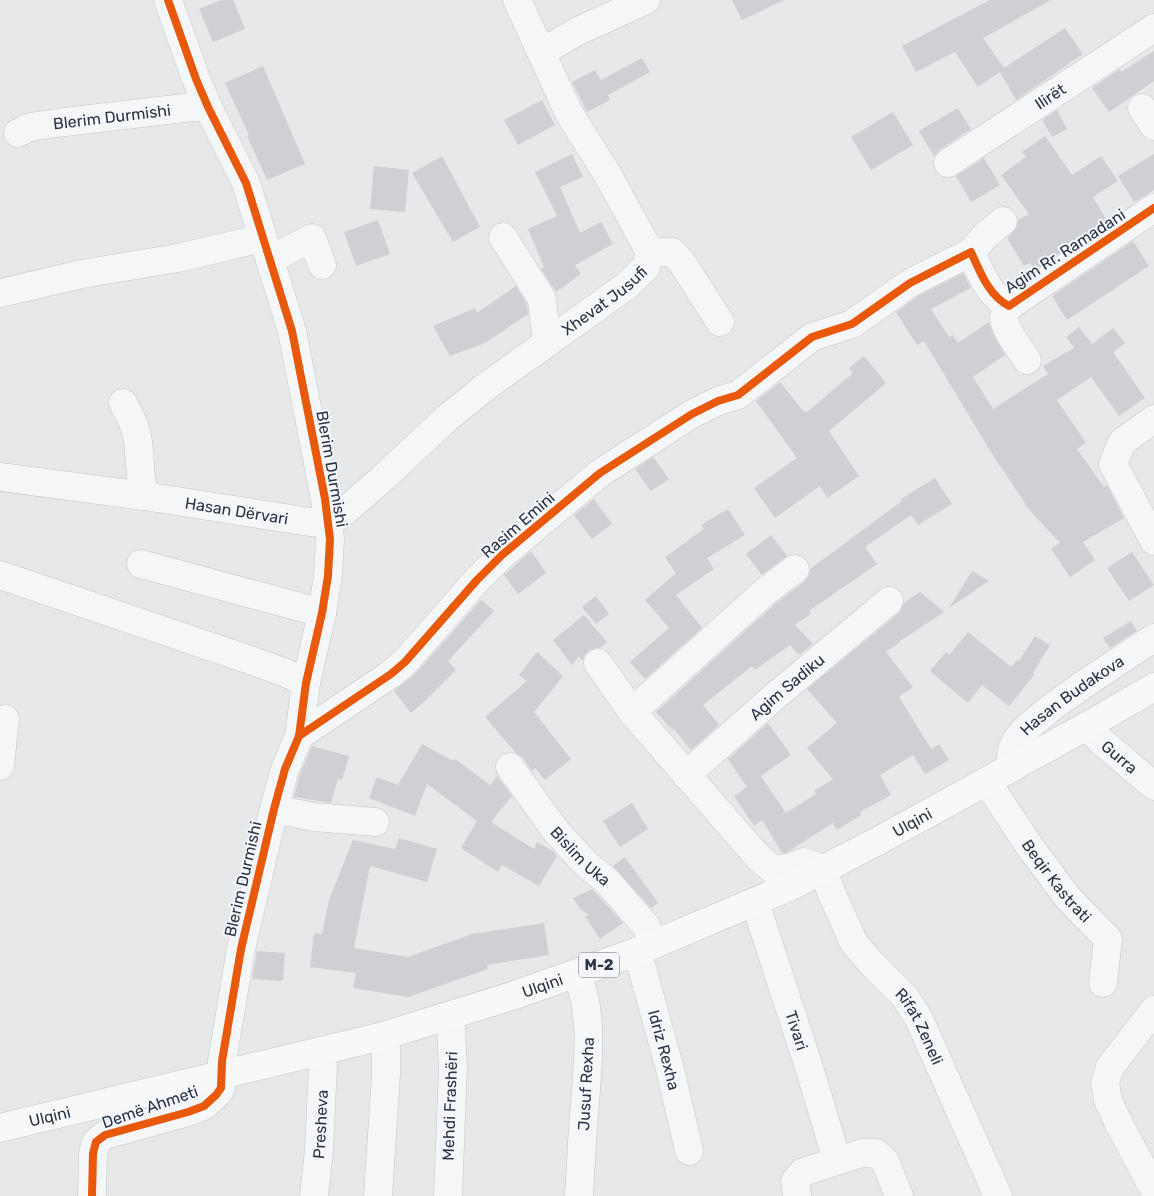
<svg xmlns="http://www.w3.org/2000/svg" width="1154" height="1196" viewBox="0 0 1154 1196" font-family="Rubik,sans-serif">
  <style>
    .building { fill: #ced0d3 }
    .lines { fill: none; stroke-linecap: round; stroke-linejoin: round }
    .minor-casing { stroke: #c4c6c8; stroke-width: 29 }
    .major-casing { stroke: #c2c5c8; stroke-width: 29 }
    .minor { stroke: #f5f6f7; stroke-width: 28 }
    .major { stroke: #f8f8f8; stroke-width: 28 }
    .cycleway-casing { stroke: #f4f6f9; stroke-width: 11 }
    .cycleway { stroke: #e8590c; stroke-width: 8 }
    .labels { text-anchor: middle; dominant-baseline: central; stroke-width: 4; stroke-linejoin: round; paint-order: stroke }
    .shield { fill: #f4f6f9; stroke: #676e7b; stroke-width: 1 }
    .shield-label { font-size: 15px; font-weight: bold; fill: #2b3445 }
    .street-label { font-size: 16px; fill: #2b3445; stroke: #f4f6f9 }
  </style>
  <rect width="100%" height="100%" fill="#e6e8ea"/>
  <g class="building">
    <polygon points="221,0 233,0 245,29 213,42 199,9"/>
    <polygon points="732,0 784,0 742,20"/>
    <polygon points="990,0 1051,0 983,38 1004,68 1065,28 1083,54 1016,100 1000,72 978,87 955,52 916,72 902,46"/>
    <polygon points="1154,51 1154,81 1109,112 1092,88 1120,69 1121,72"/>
    <polygon points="642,58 650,72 608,95 610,100 587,112 572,82 595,70 601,80"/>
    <polygon points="263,66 305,164 267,180 247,136 249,135 225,83"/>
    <polygon points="542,100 555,125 518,145 504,120"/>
    <polygon points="958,108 971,129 939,150 934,156 919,131"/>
    <polygon points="1057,110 1067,129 1052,137 1042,120"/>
    <polygon points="893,112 913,145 871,170 851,137"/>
    <polygon points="1045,136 1072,175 1101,156 1118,181 1093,197 1107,221 1035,270 1030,263 1024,266 1007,238 1017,227 1018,220 1029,214 1001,175 1026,157 1022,152"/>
    <polygon points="572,154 583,177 560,187 580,233 601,222 613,244 575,265 581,274 556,292 541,269 544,267 528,229 557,216 535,172"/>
    <polygon points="1154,154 1154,190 1134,202 1118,176"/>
    <polygon points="442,156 480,227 453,242 412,173"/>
    <polygon points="984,158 1000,185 971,202 956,176"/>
    <polygon points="374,166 409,170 405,212 370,209"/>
    <polygon points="378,220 390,254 356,266 344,232"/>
    <polygon points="1133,241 1149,266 1067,320 1052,296"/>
    <polygon points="963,273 971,288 931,309 949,337 953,335 958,343 989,322 993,334 1005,355 973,377 993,409 1048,374 1043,366 1074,348 1066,337 1079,327 1092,344 1113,328 1125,343 1113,352 1145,398 1119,416 1091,377 1057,400 1086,443 1077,449 1104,487 1107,485 1124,518 1083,542 1095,560 1070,577 1051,549 1060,543 1024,504 1025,503 992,454 924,341 917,345 896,312 918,296"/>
    <polygon points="516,286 527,304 528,314 485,343 450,356 433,326 475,308 477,313"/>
    <polygon points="864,356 886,383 829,431 859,476 827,498 820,486 775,518 754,488 797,458 756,401 780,382 804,412 806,411 807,412 853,373 849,368"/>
    <polygon points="653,457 669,479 651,491 635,469"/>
    <polygon points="935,478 952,504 918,525 911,515 865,547 877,564 809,611 811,614 795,625 813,644 799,655 790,645 755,670 752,666 703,705 719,725 691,750 674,729 672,730 656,712 777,602 804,582 809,576 810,569 902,501 901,499"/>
    <polygon points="594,499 612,524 592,539 574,515"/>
    <polygon points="728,509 745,535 707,558 714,569 676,595 702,628 645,679 630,662 669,628 645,600 676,573 665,557 704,529 701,525"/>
    <polygon points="771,535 787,556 762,575 746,554"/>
    <polygon points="531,551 546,573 518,594 504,575"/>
    <polygon points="1132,552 1154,585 1129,601 1107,568"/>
    <polygon points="972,571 989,581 949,608"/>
    <polygon points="920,592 944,612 900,641 900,642 886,652 913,687 899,697 931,749 939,744 949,760 925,774 913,755 880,775 891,795 860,812 861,815 837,830 833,823 786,853 782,853 762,820 754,826 734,796 747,787 728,759 768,723 791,755 761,776 786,813 816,794 814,791 833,779 807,748 837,723 807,689 899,613 904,603"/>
    <polygon points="596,596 609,614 596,624 582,607"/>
    <polygon points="481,600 494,611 448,661 456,670 424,702 411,713 394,691 417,672"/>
    <polygon points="584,615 607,642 600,648 596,648 589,650 584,656 583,661 579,656 572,665 553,640"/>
    <polygon points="1131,621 1137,631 1110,648 1103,638"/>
    <polygon points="968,632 1011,667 1017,660 1019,661 1035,636 1050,645 1033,673 1035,674 1009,706 982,685 968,703 930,671 946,652 949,655"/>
    <polygon points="537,652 563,676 534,712 571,759 545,780 535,768 532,771 523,758 516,753 485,717 527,681 519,675"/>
    <polygon points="422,744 453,761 455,759 490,785 497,776 512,796 491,822 534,849 537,842 553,851 557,856 539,886 502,865 498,872 461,848 477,821 427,784 415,816 369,798 377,777 398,785"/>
    <polygon points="312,746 349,756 342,780 338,779 331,803 294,797 300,774"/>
    <polygon points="632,803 648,829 620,847 603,821"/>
    <polygon points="399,838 437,849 427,882 370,866 354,948 408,957 472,934 544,923 549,955 487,965 488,969 408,997 353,988 356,973 310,967 314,933 322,934 329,900 353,840 395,849"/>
    <polygon points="625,857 658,903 651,908 613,866"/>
    <polygon points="592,889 623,923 600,939 585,916 590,915 581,910 573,898"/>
    <polygon points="257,951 285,953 283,981 252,979"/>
  </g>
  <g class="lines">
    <defs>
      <g id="minor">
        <polyline points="542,52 576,32 646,0"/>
        <polyline points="1142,108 1154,126"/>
        <path id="s1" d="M 18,133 L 30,127 L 57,123 L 192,107 L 208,107"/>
        <path id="s2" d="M 948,163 L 1154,28"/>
        <polyline points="503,237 542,299 547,343"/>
        <polyline points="650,252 672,252 681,261 720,322"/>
        <polyline points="971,252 984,237 1003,221"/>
        <polyline points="270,260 312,238 322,265"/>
        <polyline points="0,293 82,274 178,258 263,238"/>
        <path d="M 1009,306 C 1007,309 1005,312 1004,317 C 1004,329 1020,349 1027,360"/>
        <path d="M 123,403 C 129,414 135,425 137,436 C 141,456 139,476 144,496"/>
        <polyline points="1154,419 1122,442 1113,464 1154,541"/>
        <path id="s3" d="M 0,477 L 144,496 L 310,522 L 328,522 L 339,516 L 383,478 L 446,419 L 484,388 L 625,287 L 646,267 L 650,252 L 606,172 L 569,113 L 517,0"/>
        <polyline points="141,564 322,613"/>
        <polyline points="0,575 250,660 286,673 306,683"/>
        <path id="s4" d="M 598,663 L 632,712 L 759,858 L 772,869 L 789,868 L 804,862 L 823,869 L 832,894 L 854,943 L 871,963 L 905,997 L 919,1019 L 998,1196"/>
        <polyline points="632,712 767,590 795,569"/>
        <path id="s5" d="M 1087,726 L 1101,741 L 1154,786"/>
        <path d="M 299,736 L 391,674 L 405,662 L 477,580 L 502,555 L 600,473 L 692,414 L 718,401 L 738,395 L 812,337 L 852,324 L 910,283 L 971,252 C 980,272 989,296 1009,306 L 1154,208"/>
        <polyline points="0,766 5,719"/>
        <path id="s6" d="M 510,767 L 555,830 L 587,865 L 607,881 L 646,926 L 654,943"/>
        <path id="s7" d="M 1013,767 C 1009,757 1011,748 1018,738 C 1025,728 1036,720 1046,712 C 1080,685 1118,662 1154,638"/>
        <path id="s8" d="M 686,775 L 774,697 L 889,601"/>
        <path id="s9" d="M 987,782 L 1030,847 L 1068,898 L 1108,939 L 1103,983"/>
        <polyline points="274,809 314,817 375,822"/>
        <path id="s10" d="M 755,902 L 808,1064 L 837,1160"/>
        <path id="s11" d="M 636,952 L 642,968 L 671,1073 L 689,1151"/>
        <path d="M 577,974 C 594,1016 588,1059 585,1103 C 582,1134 581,1165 579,1196"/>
        <polyline points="1154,1010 1110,1067 1105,1083 1108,1100 1118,1122 1154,1189"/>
        <polyline points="447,1017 451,1029 453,1068 448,1196"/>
        <polyline points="92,1196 93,1153 96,1142 105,1135 188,1112 204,1106 216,1095 221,1088 222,1061 241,949 274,809 285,769 299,736 306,683 322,613 328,576 330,539 325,499 292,331 246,183 208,107 196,79 168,0"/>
        <path id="s12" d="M 314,1196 L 319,1150 L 323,1065 L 321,1052"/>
        <polyline points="378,1196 386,1074 386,1048 383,1036"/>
        <polyline points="797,1196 795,1181 803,1172 862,1153 876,1153 885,1161 899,1196"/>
      </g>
      <g id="major">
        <path id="s13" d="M 0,1128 L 383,1036 L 515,995 L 636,952 L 789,887 L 876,842 L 1087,726 L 1154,687"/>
      </g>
    </defs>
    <use href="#minor" class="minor-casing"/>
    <use href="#major" class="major-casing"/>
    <use href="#minor" class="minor"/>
    <use href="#major" class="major"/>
    <defs>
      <g id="cycleway">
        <path d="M 299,736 L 391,674 L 405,662 L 477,580 L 502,555 L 600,473 L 692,414 L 718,401 L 738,395 L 812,337 L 852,324 L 910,283 L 971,252 C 980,272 989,296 1009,306 L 1154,208"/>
        <polyline points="92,1196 93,1153 96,1142 105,1135 188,1112 204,1106 216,1095 221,1088 222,1061 241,949 274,809 285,769 299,736 306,683 322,613 328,576 330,539 325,499 292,331 246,183 208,107 196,79 168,0"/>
      </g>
    </defs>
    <use href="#cycleway" class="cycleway-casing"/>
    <use href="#cycleway" class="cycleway"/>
  </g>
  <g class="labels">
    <rect class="shield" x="579" y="952.5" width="40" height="25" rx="4"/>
    <g class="shield-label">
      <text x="599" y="965">M-2</text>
    </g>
    <g class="street-label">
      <text stroke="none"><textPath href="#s2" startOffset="122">Ilirët</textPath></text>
      <text stroke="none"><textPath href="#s1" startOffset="96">Blerim Durmishi</textPath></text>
      <text transform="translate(1065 251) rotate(-33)">Agim Rr. Ramadani</text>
      <text stroke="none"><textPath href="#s3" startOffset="686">Xhevat Jusufi</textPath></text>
      <text transform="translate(332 469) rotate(80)">Blerim Durmishi</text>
      <text stroke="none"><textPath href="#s3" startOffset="239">Hasan Dërvari</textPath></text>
      <text transform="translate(518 525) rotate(-41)">Rasim Emini</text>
      <text stroke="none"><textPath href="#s8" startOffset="134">Agim Sadiku</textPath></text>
      <text stroke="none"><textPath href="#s7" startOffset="100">Hasan Budakova</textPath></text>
      <text stroke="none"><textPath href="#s5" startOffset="45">Gurra</textPath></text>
      <text stroke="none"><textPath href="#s13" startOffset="966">Ulqini</textPath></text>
      <text stroke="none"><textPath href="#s6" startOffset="114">Bislim Uka</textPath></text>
      <text transform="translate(243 879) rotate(-77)">Blerim Durmishi</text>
      <text stroke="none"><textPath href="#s9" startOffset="121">Beqir Kastrati</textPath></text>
      <text stroke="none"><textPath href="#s13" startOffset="561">Ulqini</textPath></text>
      <text stroke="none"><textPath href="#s4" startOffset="511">Rifat Zeneli</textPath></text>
      <text stroke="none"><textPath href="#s10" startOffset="135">Tivari</textPath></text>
      <text stroke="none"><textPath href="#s11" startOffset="102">Idriz Rexha</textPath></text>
      <text transform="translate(586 1084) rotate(-87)">Jusuf Rexha</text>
      <text transform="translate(450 1106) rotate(-88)">Mehdi Frashëri</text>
      <text transform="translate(150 1107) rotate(-19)">Demë Ahmeti</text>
      <text stroke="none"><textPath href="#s13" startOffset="51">Ulqini</textPath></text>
      <text stroke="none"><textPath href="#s12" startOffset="72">Presheva</textPath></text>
    </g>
  </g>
</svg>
